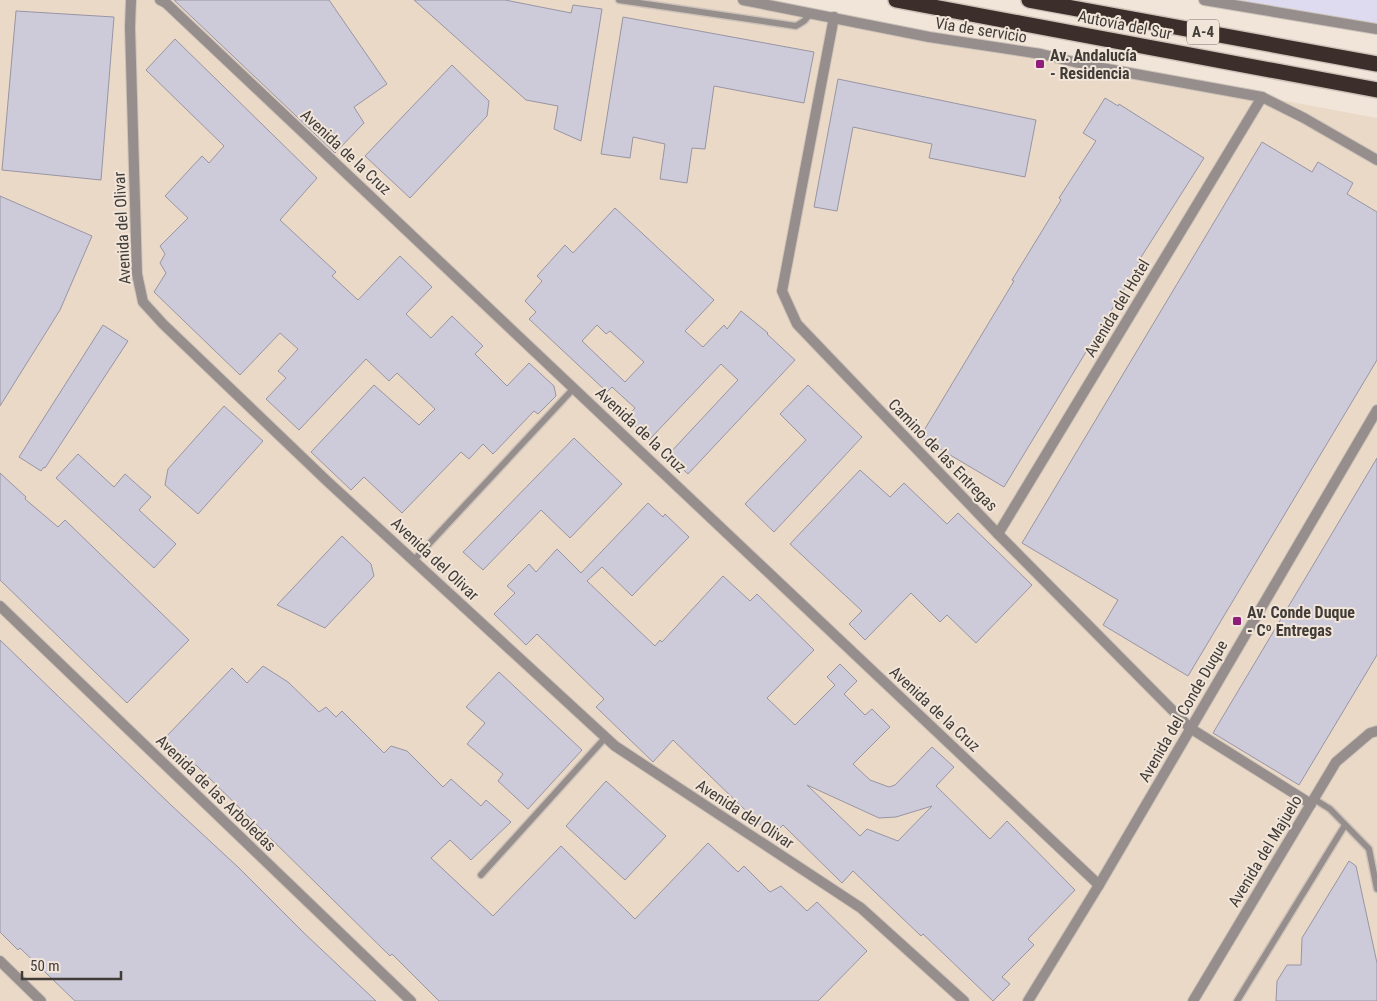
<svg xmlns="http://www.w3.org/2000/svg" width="1377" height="1001" viewBox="0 0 1377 1001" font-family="'Roboto Condensed',sans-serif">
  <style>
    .built { fill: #ebd9c8 }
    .education { fill: #dedaf0 }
    .building { fill: #cdcad9; stroke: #9895a3; fill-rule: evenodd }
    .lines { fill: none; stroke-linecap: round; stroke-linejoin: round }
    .lane-casing { stroke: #cec3b9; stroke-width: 9 }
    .street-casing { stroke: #cec3b9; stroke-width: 12 }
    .highway-casing { stroke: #cec3b9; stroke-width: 18 }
    .lane { stroke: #958e8c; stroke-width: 6 }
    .street { stroke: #958e8c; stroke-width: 10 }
    .highway { stroke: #3c2f2b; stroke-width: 15 }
    .poi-dot { fill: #901c7c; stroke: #f1e5d9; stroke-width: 2 }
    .labels { text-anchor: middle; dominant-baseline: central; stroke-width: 4; stroke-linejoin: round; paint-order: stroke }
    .shield { fill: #f1e5d9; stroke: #766f68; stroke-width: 1 }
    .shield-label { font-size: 15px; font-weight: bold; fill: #413c37 }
    .street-label { font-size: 16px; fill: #413c37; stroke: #f1e5d9 }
    .poi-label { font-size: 16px; font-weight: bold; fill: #413c37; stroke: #f1e5d9; text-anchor: start }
  </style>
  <rect width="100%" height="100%" fill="#f1e5d9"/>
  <polygon class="built" points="0,0 743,0 1377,118 1377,1001 0,1001"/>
  <polygon class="education" points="1232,0 1377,0 1377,27"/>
  <g class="building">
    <polygon points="174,0 329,0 387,84 354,107 364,123 335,153"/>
    <polygon points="414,0 505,0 571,13 573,5 602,9 581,141 554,129 558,106 526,100"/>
    <polygon points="16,11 114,17 101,180 2,170"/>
    <polygon points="623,17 814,52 804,103 714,86 705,149 692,148 687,183 660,179 665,144 633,137 630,158 601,154"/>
    <polygon points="175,39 317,178 280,220 336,272 332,276 358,300 400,256 432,287 406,314 431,338 452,316 483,346 475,354 507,386 529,363 554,386 556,396 538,414 534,411 493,454 483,444 469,459 461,452 402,513 364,477 351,490 311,452 374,385 419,425 435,409 397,373 389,381 366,359 299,430 266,399 286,378 278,371 298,349 280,333 240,375 154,292 166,273 160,263 165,254 160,246 188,218 165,196 202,156 209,163 224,146 146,70"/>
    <polygon points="452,65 489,101 487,116 410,198 365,156"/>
    <polygon points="838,79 1036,120 1025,177 929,158 932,144 853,127 837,211 814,207"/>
    <polygon points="1105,98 1118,106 1119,104 1204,158 1138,262 1140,263 1004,487 920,437 1014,281 1012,280 1061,200 1059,198 1096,141 1083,133"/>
    <polygon points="1262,142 1312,172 1318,162 1353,183 1347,194 1377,212 1377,360 1188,676 1103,625 1118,600 1022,543"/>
    <polygon points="0,196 92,236 60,310 0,406"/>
    <path d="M 615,208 L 714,300 L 685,331 L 703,347 L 724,325 L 727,329 L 741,311 L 768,333 L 767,334 L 795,360 L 688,474 L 668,455 L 738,380 L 721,364 L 649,440 L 626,417 L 635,408 L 612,387 L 607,392 L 529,319 L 536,312 L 525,301 L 542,281 L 537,276 L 565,245 L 573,253 ZM 597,325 L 606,334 L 610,331 L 644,362 L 625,382 L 582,341 Z"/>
    <polygon points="103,325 128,341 45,468 44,467 41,471 19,457"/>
    <polygon points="808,385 862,437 774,532 745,504 806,440 780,414"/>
    <polygon points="224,406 263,441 198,514 165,485 168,469"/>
    <polygon points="574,438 622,484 570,538 541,510 483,570 463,552"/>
    <polygon points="78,454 114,487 125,474 151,497 139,510 176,544 154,568 56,478"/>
    <polygon points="1377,458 1377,655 1299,785 1213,733"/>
    <polygon points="860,470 890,497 904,483 947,524 958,513 1032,585 976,643 947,615 940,622 911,593 865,640 849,624 862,611 790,544"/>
    <polygon points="0,473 26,497 25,499 58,527 65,520 189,640 127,703 0,580"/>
    <path d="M 648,503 L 663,517 L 665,514 L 689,537 L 632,596 L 602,567 L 587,581 L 655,646 L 660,640 L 662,642 L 723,576 L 750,601 L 757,594 L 814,650 L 767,698 L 795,725 L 835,685 L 827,677 L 840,664 L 857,681 L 844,694 L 865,715 L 872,709 L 890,727 L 853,764 L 870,780 L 889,787 L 895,785 L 932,747 L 954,767 L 936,786 L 990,839 L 1007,821 L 1075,890 L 1028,939 L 1034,945 L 1002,977 L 1010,984 L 993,1001 L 923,934 L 921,936 L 853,871 L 842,883 L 783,825 L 772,836 L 673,740 L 653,762 L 596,707 L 604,699 L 537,634 L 526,645 L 494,614 L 515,593 L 507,586 L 529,564 L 536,572 L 557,549 L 581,573 ZM 807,785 L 879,818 L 896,817 L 932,806 L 898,841 L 867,829 L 860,836 Z"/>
    <polygon points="342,536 371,564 374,576 325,628 277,605"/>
    <polygon points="0,640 171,805 239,868 303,932 376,1001 75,1001 20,948 18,950 0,932"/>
    <polygon points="263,666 288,682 319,712 326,707 336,717 342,711 384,753 391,746 407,751 443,787 451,779 481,806 486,800 511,822 471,860 450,840 431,858 493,916 561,846 635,919 708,843 738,872 744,866 770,892 781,886 807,911 817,902 867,951 818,1001 439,1001 392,954 390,956 196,765 193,769 163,740 232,668 247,683"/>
    <polygon points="499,672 582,750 528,809 498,781 503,774 467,744 485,723 466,707"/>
    <polygon points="606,781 666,836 625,880 566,826"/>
    <polygon points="1349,861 1356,866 1377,963 1377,1001 1276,1001 1277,981 1287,965 1301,965 1302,938"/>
  </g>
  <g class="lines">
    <defs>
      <g id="lane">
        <polyline points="619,0 796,26 804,21 811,13"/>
        <polyline points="414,560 574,388"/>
        <polyline points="1314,799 1330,809 1369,849 1377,889"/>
        <polyline points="481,875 605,738"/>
        <polyline points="1237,1001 1345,825"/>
      </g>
      <g id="street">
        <polyline points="131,0 130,27 137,274 143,302 163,324 327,481 615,746 861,908 964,1001"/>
        <polyline points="160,0 166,3 1099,885"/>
        <polyline points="743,0 929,37 1041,54 1091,66 1262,97 1304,118 1377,160"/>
        <polyline points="1204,0 1377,29"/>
        <polyline points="834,17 782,291 797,324 998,534 1190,728 1311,804"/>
        <polyline points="998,534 1262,97"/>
        <polyline points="0,606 411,1001"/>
        <polyline points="0,961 41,1001"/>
        <polyline points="1028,1001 1099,885 1377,410"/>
        <polyline points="1193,1001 1336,762 1370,733 1377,731"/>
      </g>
      <g id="highway">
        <polyline points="896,0 1377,90"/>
        <polyline points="1029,0 1377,64"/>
      </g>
    </defs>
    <use href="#lane" class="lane-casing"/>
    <use href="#street" class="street-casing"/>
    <use href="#highway" class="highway-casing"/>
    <use href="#lane" class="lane"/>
    <use href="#street" class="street"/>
    <use href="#highway" class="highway"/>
  </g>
  <g class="poi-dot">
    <rect x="1035" y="59" width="10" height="10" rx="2.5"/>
    <rect x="1232" y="616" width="10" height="10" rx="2.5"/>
  </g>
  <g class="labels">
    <rect class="shield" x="1187" y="19.5" width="32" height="25" rx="4"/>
    <g class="shield-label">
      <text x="1203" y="32">A-4</text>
    </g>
    <g class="street-label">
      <text transform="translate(1125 25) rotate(11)">Autovía del Sur</text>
      <text transform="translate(981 30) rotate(9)">Vía de servicio</text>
      <text transform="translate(346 152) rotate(43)">Avenida de la Cruz</text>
      <text transform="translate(122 228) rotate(-93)">Avenida del Olivar</text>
      <text transform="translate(1117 308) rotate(-59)">Avenida del Hotel</text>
      <text transform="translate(641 430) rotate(43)">Avenida de la Cruz</text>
      <text transform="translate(943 455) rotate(46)">Camino de las Entregas</text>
      <text transform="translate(435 559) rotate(43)">Avenida del Olivar</text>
      <text transform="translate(935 709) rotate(43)">Avenida de la Cruz</text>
      <text transform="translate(1183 711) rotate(-60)">Avenida del Conde Duque</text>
      <text transform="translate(216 793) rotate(44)">Avenida de las Arboledas</text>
      <text transform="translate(745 814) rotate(33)">Avenida del Olivar</text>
      <text transform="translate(1265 851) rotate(-59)">Avenida del Majuelo</text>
    </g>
    <g class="poi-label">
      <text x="1050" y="55">Av. Andalucía<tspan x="1050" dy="18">- Residencia</tspan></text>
      <text x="1247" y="612">Av. Conde Duque<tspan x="1247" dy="18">- Cº Entregas</tspan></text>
    </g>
  </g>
  <path d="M22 971v8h99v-8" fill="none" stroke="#413c37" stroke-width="2.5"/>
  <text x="30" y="971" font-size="15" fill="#413c37" stroke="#f1e5d9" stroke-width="4" paint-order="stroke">50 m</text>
</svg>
